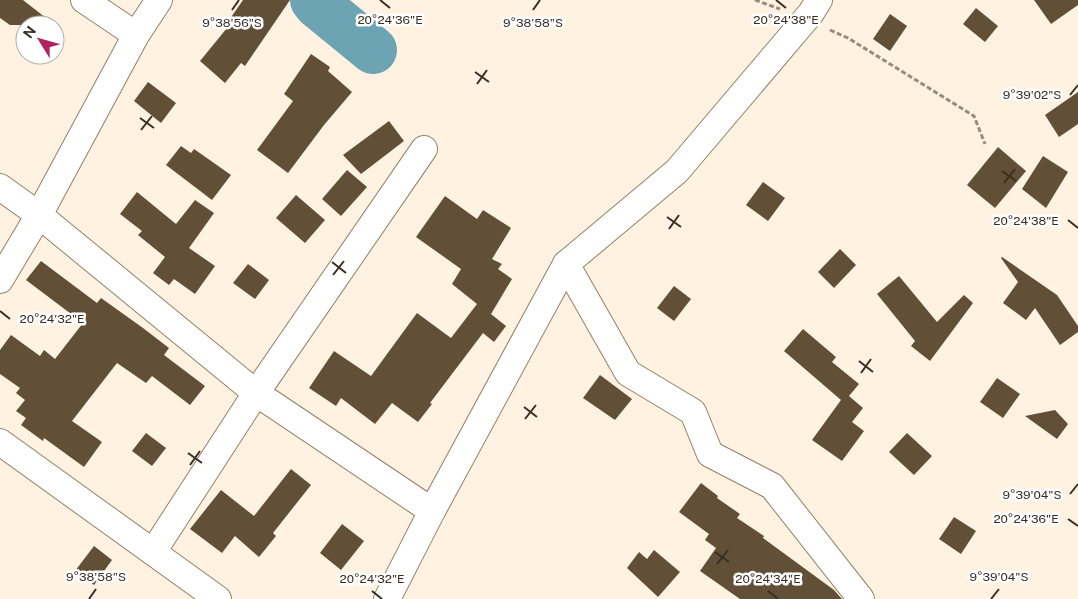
<svg xmlns="http://www.w3.org/2000/svg" width="1078" height="599" viewBox="0 0 1078 599" font-family="'Public Sans',sans-serif">
  <style>
    .lines { fill: none; stroke-linecap: round; stroke-linejoin: round }
    .river { stroke: #6da4b3; stroke-width: 48 }
    .building { fill: #614f37 }
    .minor-casing { stroke: #948066; stroke-width: 28 }
    .path { stroke: #978c7e; stroke-width: 3; stroke-dasharray: 5 2.5; stroke-linecap: butt }
    .minor { stroke: #fff; stroke-width: 26 }
    .ticks { fill: none; stroke: #372f24; stroke-width: 2 }
    .ticks-label { font-size: 12px; text-anchor: middle; fill: #372f24; stroke: #fff; stroke-width: 5; stroke-linejoin: round; paint-order: stroke }
  </style>
  <rect width="100%" height="100%" fill="#fff2e0"/>
  <g class="lines">
    <polyline class="river" points="314,0 318,5 373,50"/>
  </g>
  <g class="building">
    <polygon points="0,0 23,0 55,25 10,25 0,18"/>
    <polygon points="243,0 290,0 245,66 241,63 225,83 200,61 227,28 225,26"/>
    <polygon points="1034,0 1078,0 1078,5 1051,24"/>
    <polygon points="976,8 998,26 985,42 963,24"/>
    <polygon points="890,14 907,26 890,51 873,39"/>
    <polygon points="311,54 330,67 328,71 352,92 324,125 288,173 257,150 293,101 284,94"/>
    <polygon points="148,82 176,103 161,123 134,101"/>
    <polygon points="1078,92 1078,124 1059,137 1045,115"/>
    <polygon points="389,121 404,141 361,174 343,155"/>
    <polygon points="181,146 191,153 194,149 231,175 212,200 166,165"/>
    <polygon points="998,147 1026,171 995,208 967,185"/>
    <polygon points="1043,156 1068,172 1046,208 1022,189"/>
    <polygon points="347,170 367,187 341,216 322,199"/>
    <polygon points="763,182 785,198 768,221 746,205"/>
    <polygon points="137,192 176,224 195,200 214,213 189,248 215,266 195,294 174,279 169,285 153,273 165,257 138,235 142,231 120,214"/>
    <polygon points="296,195 325,220 305,243 276,218"/>
    <polygon points="445,196 477,219 483,210 511,228 492,259 502,264 498,269 512,279 491,314 506,326 494,342 483,333 430,403 432,404 418,422 392,403 375,424 341,398 336,406 309,388 334,351 371,376 417,313 451,338 477,304 452,284 461,269 416,237"/>
    <polygon points="840,249 856,265 834,288 818,272"/>
    <polygon points="1002,257 1057,295 1078,326 1078,332 1060,345 1035,308 1026,320 1003,303 1018,282 1001,258"/>
    <polygon points="41,261 97,303 101,298 143,328 169,348 164,355 205,386 190,405 152,376 146,383 117,363 72,421 102,442 84,467 44,438 43,441 21,425 26,418 16,411 25,400 16,393 20,388 0,374 0,350 11,335 40,356 44,350 55,359 83,323 26,280"/>
    <polygon points="248,264 269,280 255,299 233,283"/>
    <polygon points="899,276 937,322 964,295 973,303 930,361 911,346 915,341 877,294"/>
    <polygon points="674,286 691,299 674,321 657,308"/>
    <polygon points="803,329 836,357 832,362 859,384 849,396 863,408 852,422 864,431 842,461 812,440 841,400 784,351"/>
    <polygon points="600,375 632,399 615,420 583,398"/>
    <polygon points="997,378 1020,394 1003,418 980,402"/>
    <polygon points="1055,410 1068,424 1057,439 1025,416"/>
    <polygon points="146,433 166,448 152,466 132,451"/>
    <polygon points="907,433 932,456 914,475 889,452"/>
    <polygon points="291,469 311,485 273,533 276,536 259,557 235,536 222,553 190,529 221,490 254,516"/>
    <polygon points="701,483 718,496 717,498 740,514 737,518 764,536 763,538 834,590 842,599 740,599 700,571 716,548 705,540 709,534 679,512"/>
    <polygon points="954,517 976,531 961,554 939,539"/>
    <polygon points="342,524 364,541 341,570 320,553"/>
    <polygon points="94,546 112,560 94,585 75,571"/>
    <polygon points="654,550 680,572 658,597 627,568 639,552 647,559"/>
  </g>
  <g class="lines">
    <defs>
      <g id="minor">
        <polyline points="84,0 136,35"/>
        <polyline points="0,187 39,215 256,393 432,511"/>
        <polyline points="566,264 628,373 693,412 710,454 772,486 861,599"/>
        <polyline points="0,280 39,215 136,35 159,0"/>
        <polyline points="0,442 218,599"/>
        <polyline points="153,552 256,393 424,149"/>
        <polyline points="387,599 432,511 566,264 677,171 811,13 819,0"/>
      </g>
    </defs>
    <use href="#minor" class="minor-casing"/>
    <g class="path">
      <polyline points="755,0 780,9"/>
      <polyline points="830,30 848,38 974,116 985,144"/>
    </g>
    <use href="#minor" class="minor"/>
  </g>
  <path class="ticks" d="M 380,0 L 390,8M 776,0 L 786,8M 232,10 L 239,0M 533,10 L 540,0M 475,72 L 489,82M 477,84 L 487,70M 1070,95 L 1078,85M 140,118 L 154,128M 141,130 L 152,116M 1002,171 L 1016,181M 1004,183 L 1015,169M 667,217 L 681,227M 1068,220 L 1078,228M 669,229 L 679,215M 332,262 L 346,273M 333,275 L 344,261M 0,311 L 10,319M 859,361 L 873,372M 861,373 L 871,359M 524,407 L 537,417M 525,419 L 536,405M 188,453 L 202,463M 190,465 L 200,451M 1070,494 L 1078,484M 1068,519 L 1078,526M 715,552 L 729,562M 717,564 L 728,550M 372,591 L 382,599M 768,591 L 778,599M 89,599 L 96,589M 991,599 L 999,589"/>
  <g class="ticks-label">
    <text x="390" y="24">20°24'36"E</text>
    <text x="786" y="24">20°24'38"E</text>
    <text x="232" y="27">9°38'56"S</text>
    <text x="533" y="27">9°38'58"S</text>
    <text x="1032" y="99">9°39'02"S</text>
    <text x="1026" y="225">20°24'38"E</text>
    <text x="52" y="323">20°24'32"E</text>
    <text x="1032" y="499">9°39'04"S</text>
    <text x="1026" y="523">20°24'36"E</text>
    <text x="96" y="581">9°38'58"S</text>
    <text x="999" y="581">9°39'04"S</text>
    <text x="372" y="583">20°24'32"E</text>
    <text x="768" y="583">20°24'34"E</text>
  </g>
  <g transform="translate(40 40) rotate(307)"><circle r="24" fill="#ffffff" stroke="#afaca7"/>
  <path d="M0-4L9 19L0 12L-9 19Z" fill="#af2361"/>
  <text y="-8" font-size="14" font-weight="bold" text-anchor="middle" fill="#372f24">N</text>
  </g>
</svg>
